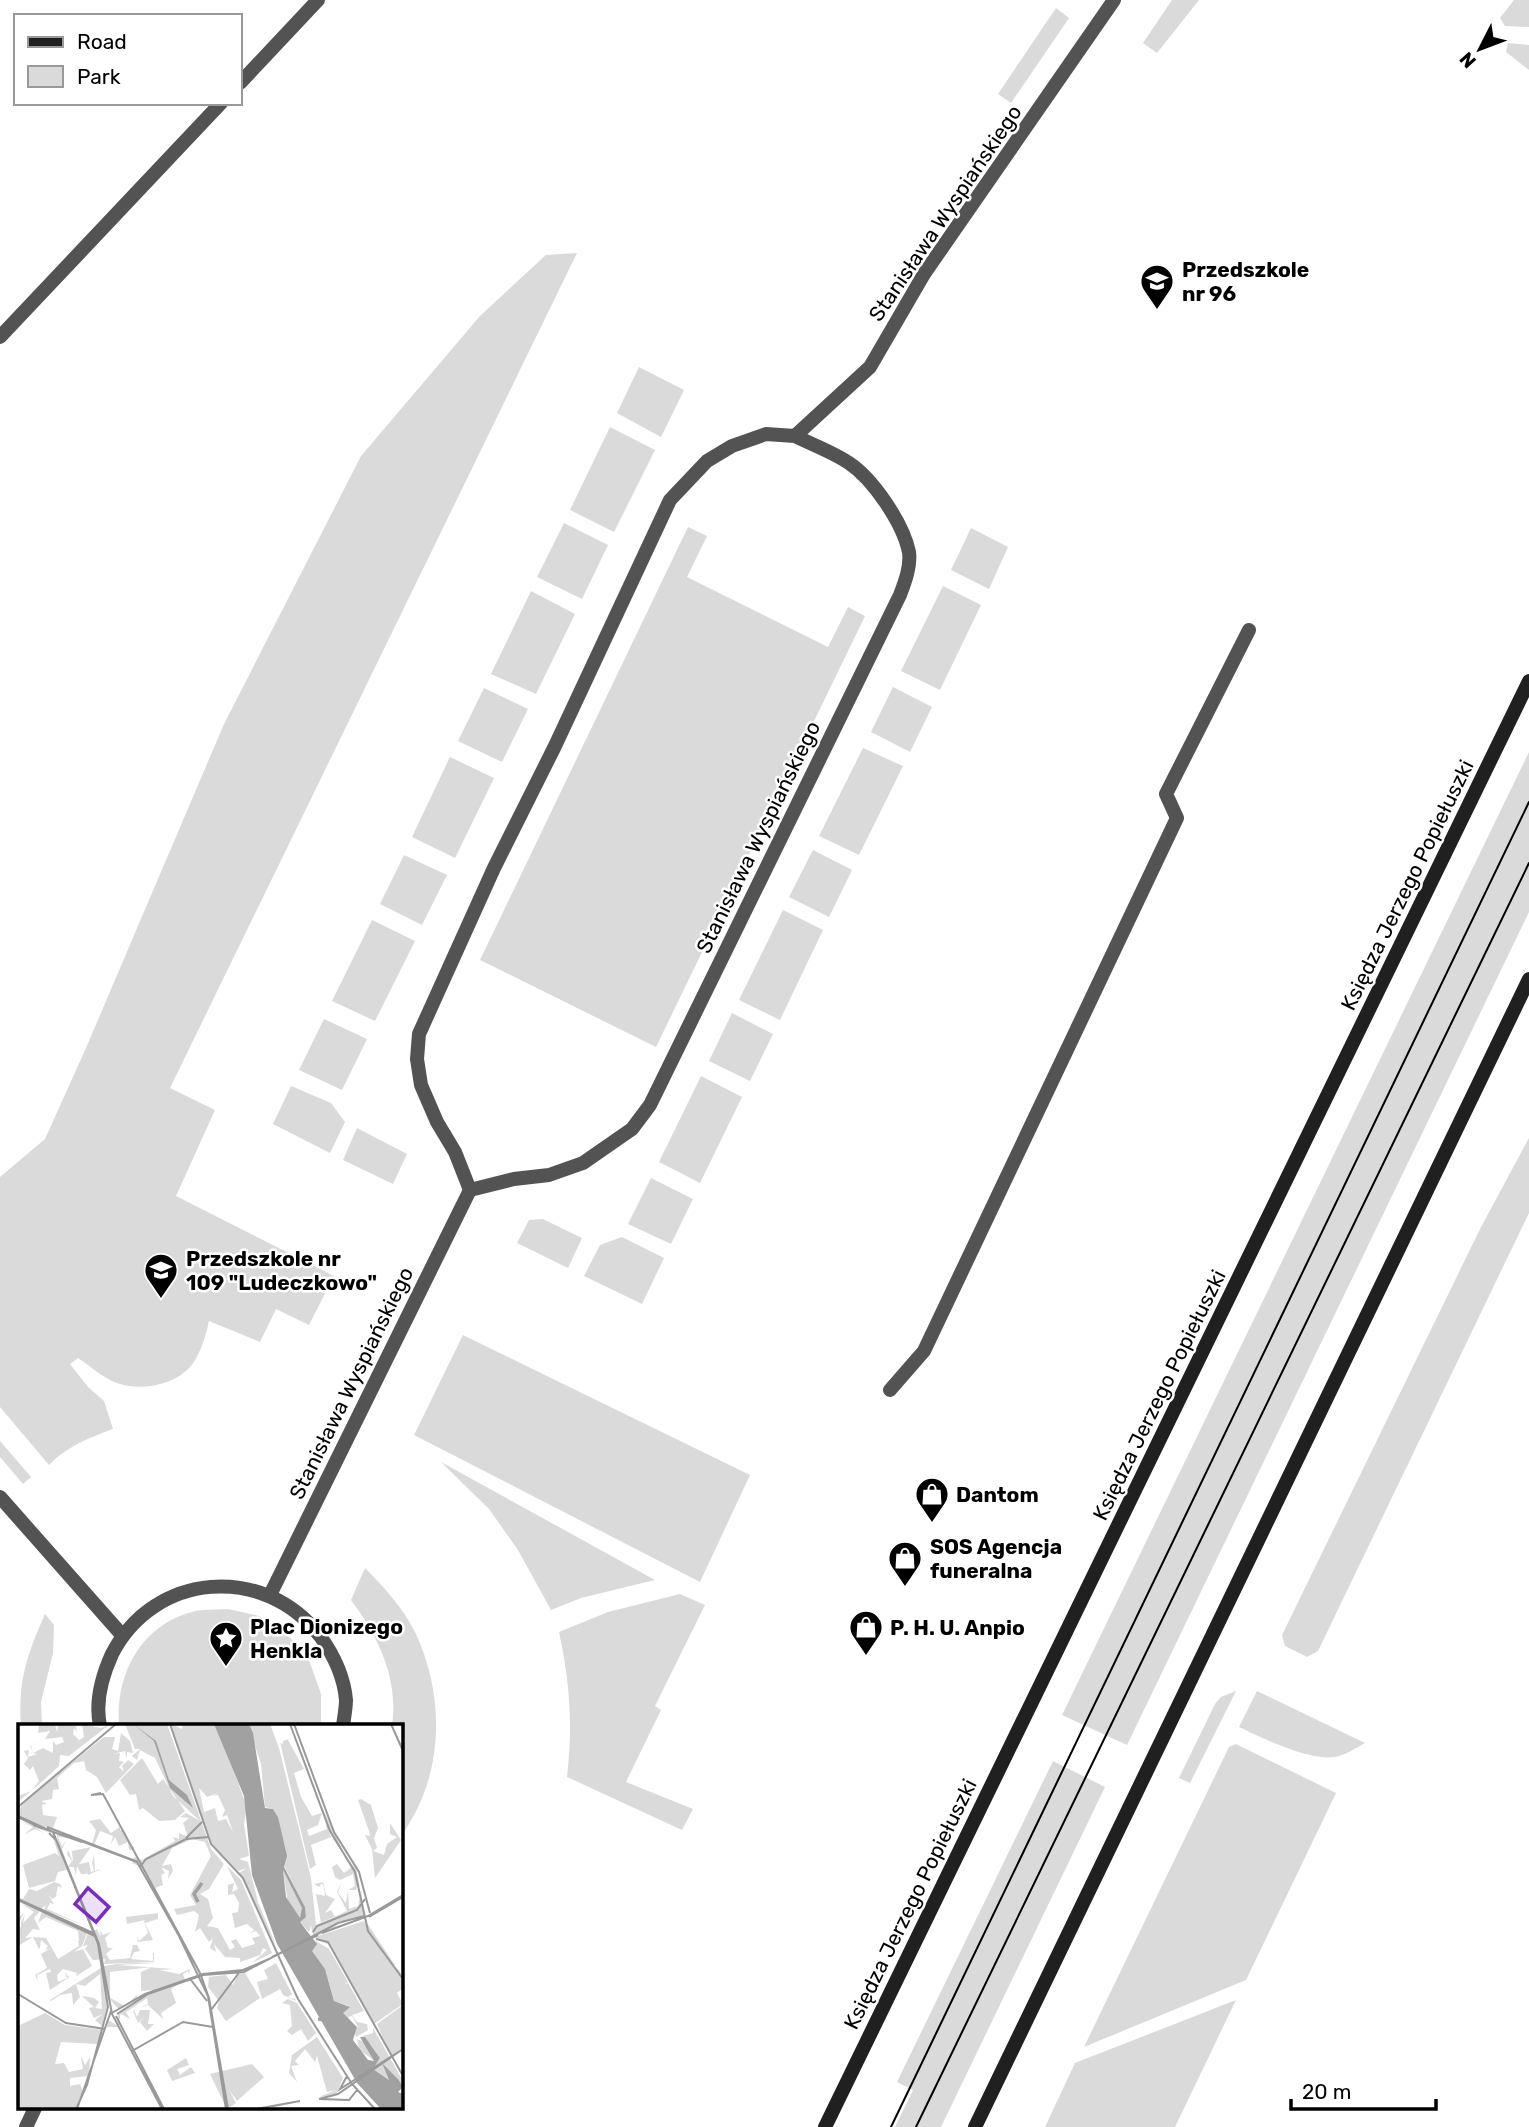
<svg xmlns="http://www.w3.org/2000/svg" width="1529" height="2127" viewBox="0 0 1529 2127" font-family="Rubik,sans-serif">
  <style>
    .green { fill: #dadada }
    .lines { fill: none; stroke-linecap: round; stroke-linejoin: round }
    .street { stroke: #535353; stroke-width: 14 }
    .secondary { stroke: #202020; stroke-width: 14 }
    .tram { stroke: #000; stroke-width: 2 }
    .labels { text-anchor: middle; dominant-baseline: central; stroke-width: 5; stroke-linejoin: round; paint-order: stroke }
    .street-label { font-size: 21px; fill: #000; stroke: #fff }
    .poi-label { font-size: 21px; font-weight: bold; fill: #000; stroke: #fff; text-anchor: start }
    .inset-river { fill: none; stroke: #a1a1a1; stroke-width: 3.5 }
    .inset-road { fill: none; stroke: #999; stroke-width: 2 }
    .view { fill: #7b2cbf; fill-opacity: 0.15; stroke: #7b2cbf; stroke-width: 3.5 }
    .inset-edge { fill: none; stroke: #000; stroke-width: 3.5 }
  </style>
  <rect width="100%" height="100%" fill="#fff"/>
  <g class="green">
    <polygon points="1172,0 1199,0 1157,53 1143,43"/>
    <polygon points="1514,0 1529,0 1529,27 1505,26 1500,18"/>
    <polygon points="1056,8 1069,18 1011,103 998,94"/>
    <polygon points="1508,43 1529,45 1529,70 1506,52"/>
    <path d="M 577,253 L 170,1088 L 215,1110 L 176,1196 L 334,1276 L 309,1325 L 276,1309 L 260,1342 L 209,1321 C 206,1335 200,1355 191,1366 C 174,1386 138,1392 114,1382 C 101,1376 90,1366 78,1358 L 70,1364 L 88,1387 L 104,1401 L 113,1429 C 89,1438 67,1446 49,1465 L 0,1407 L 0,1177 L 45,1139 L 86,1048 L 224,724 L 361,456 L 480,316 L 546,255 Z"/>
    <polygon points="639,367 684,390 661,437 617,413"/>
    <polygon points="610,427 655,450 614,532 570,510"/>
    <polygon points="564,523 608,545 582,599 537,577"/>
    <polygon points="688,527 707,536 687,577 828,647 848,607 865,616 656,1047 480,960"/>
    <polygon points="971,528 1008,547 989,589 951,570"/>
    <polygon points="943,586 981,605 940,690 901,671"/>
    <polygon points="531,591 575,614 536,694 491,674"/>
    <polygon points="893,687 932,707 910,752 871,732"/>
    <polygon points="484,688 528,709 502,762 458,741"/>
    <polygon points="863,748 903,766 859,855 819,836"/>
    <polygon points="1529,752 1529,912 1127,1745 1062,1715"/>
    <polygon points="450,757 494,778 455,858 412,837"/>
    <polygon points="813,850 852,870 829,917 789,897"/>
    <polygon points="404,855 447,875 422,925 380,904"/>
    <polygon points="783,910 823,930 780,1020 739,1000"/>
    <polygon points="372,920 415,941 375,1021 332,1001"/>
    <polygon points="732,1013 773,1034 750,1081 709,1061"/>
    <polygon points="324,1019 367,1039 342,1090 299,1070"/>
    <polygon points="701,1076 742,1097 700,1183 659,1162"/>
    <polygon points="291,1086 331,1103 345,1122 330,1153 273,1124"/>
    <polygon points="357,1128 407,1154 393,1184 343,1160"/>
    <polygon points="1529,1138 1529,1213 1318,1651 1307,1657 1285,1646 1282,1635 1481,1227"/>
    <polygon points="651,1178 693,1199 671,1244 628,1224"/>
    <polygon points="543,1219 582,1238 568,1268 517,1243 529,1220"/>
    <polygon points="622,1237 664,1258 642,1304 584,1276 600,1245"/>
    <polygon points="463,1335 750,1475 700,1582 414,1435"/>
    <polygon points="0,1441 31,1477 23,1484 0,1457"/>
    <polygon points="441,1462 655,1580 581,1598 551,1610 518,1550 489,1509"/>
    <path d="M 365,1568 C 384,1587 403,1608 415,1632 C 446,1697 444,1777 401,1836 L 401,1726 L 392,1726 C 399,1679 378,1636 351,1600 Z"/>
    <path d="M 680,1594 L 705,1605 L 655,1706 L 661,1710 L 626,1782 L 693,1809 L 682,1830 L 567,1777 C 573,1725 570,1683 559,1632 L 608,1612 Z"/>
    <path d="M 228,1609 L 259,1616 L 286,1633 L 309,1660 L 321,1694 L 321,1726 L 119,1726 C 115,1674 141,1624 195,1611 C 205,1609 217,1610 228,1609 Z"/>
    <path d="M 45,1614 L 54,1625 L 53,1653 L 41,1702 L 42,1726 L 21,1726 C 18,1680 27,1655 45,1614 Z"/>
    <polygon points="1236,1691 1190,1783 1179,1778 1215,1704 1221,1697"/>
    <path d="M 1257,1691 L 1365,1743 C 1356,1748 1344,1756 1334,1757 C 1309,1761 1262,1738 1239,1727 Z"/>
    <polygon points="1236,1744 1336,1793 1246,1980 1084,2047 1229,1747"/>
    <polygon points="1053,1761 1105,1787 941,2127 895,2127 913,2090 897,2082"/>
    <polygon points="1236,2000 1175,2127 1045,2127 1075,2063"/>
  </g>
  <g class="lines">
    <g class="street">
      <polyline points="240,83 318,0"/>
      <polyline points="0,337 221,103"/>
      <path d="M 795,436 C 813,445 833,452 849,463 C 873,479 903,523 909,552 C 911,566 905,582 900,595 L 650,1105 L 632,1129 L 583,1163 L 549,1175 L 514,1179 L 470,1190 L 455,1152 L 437,1122 L 421,1085 L 417,1059 L 419,1034 L 494,868 L 555,746 L 670,500 L 707,461 L 732,446 L 766,434 L 795,436 L 870,367 L 924,274 L 1114,0"/>
      <polyline points="890,1390 924,1351 1177,818 1166,794 1249,630"/>
      <polyline points="0,1497 122,1635"/>
      <polyline points="270,1595 470,1190"/>
      <path d="M 100,1726 C 95,1702 102,1676 112,1654 C 154,1572 264,1563 320,1636 C 333,1654 344,1677 346,1700 C 346,1708 344,1718 343,1726"/>
      <polyline points="26,2127 35,2108"/>
    </g>
    <g class="secondary">
      <polyline points="825,2127 1529,681"/>
      <polyline points="975,2127 1529,979"/>
    </g>
    <g class="tram">
      <polyline points="891,2127 1529,802"/>
      <polyline points="916,2127 1529,863"/>
    </g>
  </g>
  <defs>
    <symbol id="school-pin" viewBox="-11 -11 22 30"><path d="M0 17L-7.5 6A9.5 9.5 0 1 1 7.5 6Z" fill="#000" stroke="#fff"/><path d="M0-5L7-2L0 1L-7-2ZM-4 1L0 2.5L4 1V4Q0 6-4 4Z" fill="#fff"/></symbol>
    <symbol id="shop-pin" viewBox="-11 -11 22 30"><path d="M0 17L-7.5 6A9.5 9.5 0 1 1 7.5 6Z" fill="#000" stroke="#fff"/><path d="M-5-2.5h2.3a2.7 3.5 0 0 1 5.4 0H5L5.5 6h-11ZM-1.5-2.5h3a1.5 2.3 0 0 0-3 0Z" fill="#fff"/></symbol>
    <symbol id="sight-pin" viewBox="-11 -11 22 30"><path d="M0 17L-7.5 6A9.5 9.5 0 1 1 7.5 6Z" fill="#000" stroke="#fff"/><path d="M0-6L1.8-2.2L6-1.7L2.9 1.2L3.7 5.4L0 3.3L-3.7 5.4L-2.9 1.2L-6-1.7L-1.8-2.2Z" fill="#fff"/></symbol>
  </defs>
  <g fill-rule="evenodd">
    <use href="#school-pin" x="1138" y="262" width="38" height="52"/>
    <use href="#school-pin" x="142" y="1251" width="38" height="52"/>
    <use href="#shop-pin" x="913" y="1475" width="38" height="52"/>
    <use href="#shop-pin" x="886" y="1539" width="38" height="52"/>
    <use href="#shop-pin" x="847" y="1608" width="38" height="52"/>
    <use href="#sight-pin" x="207" y="1619" width="38" height="52"/>
  </g>
  <g class="labels">
    <g class="street-label">
      <text transform="translate(945 213) rotate(-56)">Stanisława Wyspiańskiego</text>
      <text transform="translate(758 837) rotate(-64)">Stanisława Wyspiańskiego</text>
      <text transform="translate(1407 885) rotate(-64)">Księdza Jerzego Popiełuszki</text>
      <text transform="translate(351 1383) rotate(-64)">Stanisława Wyspiańskiego</text>
      <text transform="translate(1159 1395) rotate(-64)">Księdza Jerzego Popiełuszki</text>
      <text transform="translate(910 1904) rotate(-64)">Księdza Jerzego Popiełuszki</text>
    </g>
    <g class="poi-label">
      <text x="1182" y="269">Przedszkole<tspan x="1182" dy="24">nr 96</tspan></text>
      <text x="186" y="1258">Przedszkole nr<tspan x="186" dy="24">109 "Ludeczkowo"</tspan></text>
      <text x="956" y="1494">Dantom</text>
      <text x="930" y="1546">SOS Agencja<tspan x="930" dy="24">funeralna</tspan></text>
      <text x="250" y="1626">Plac Dionizego<tspan x="250" dy="24">Henkla</tspan></text>
      <text x="890" y="1627">P. H. U. Anpio</text>
    </g>
  </g>
  <g transform="translate(18 1724)">
    <rect width="385" height="385" fill="#fff"/>
    <path d="M 21,0 L 37,0 L 39,8 L 40,0 L 58,2 L 59,8 L 56,4 L 55,10 L 61,16 L 66,13 L 64,0 L 83,4 L 91,1 L 51,32 L 42,31 L 41,42 L 27,55 L 0,78 L 0,72 L 13,67 L 21,57 L 15,42 L 12,46 L 6,40 L 10,34 L 6,27 L 11,26 L 10,33 L 19,30 L 15,29 L 12,22 L 21,18 L 13,22 L 15,29 L 25,24 L 35,29 L 35,17 L 38,21 L 46,18 L 44,13 L 27,15 L 32,7 L 20,9 ZM 107,0 L 149,0 L 193,125 L 206,140 L 191,165 L 182,170 L 190,175 L 195,194 L 189,202 L 200,204 L 212,226 L 217,223 L 213,217 L 218,215 L 224,224 L 237,220 L 234,214 L 242,212 L 238,207 L 232,209 L 236,206 L 229,200 L 217,204 L 214,189 L 220,188 L 221,179 L 216,170 L 210,171 L 210,161 L 216,159 L 214,168 L 220,165 L 209,142 L 223,156 L 254,229 L 234,239 L 249,226 L 245,224 L 242,231 L 222,238 L 222,234 L 207,233 L 196,220 L 198,228 L 192,224 L 195,214 L 191,218 L 182,204 L 177,208 L 181,191 L 176,187 L 159,191 L 156,185 L 178,181 L 172,171 L 193,132 L 187,118 L 174,115 L 154,124 L 144,142 L 153,140 L 155,147 L 150,155 L 151,147 L 143,143 L 147,149 L 143,151 L 145,161 L 137,164 L 126,144 L 114,139 L 116,133 L 124,136 L 157,117 L 155,113 L 161,115 L 161,109 L 170,113 L 165,99 L 171,94 L 162,93 L 168,89 L 182,97 L 155,72 L 137,34 L 122,26 L 119,36 L 114,32 L 122,25 L 117,25 ZM 153,0 L 164,5 L 165,0 L 196,0 L 203,13 L 229,83 L 226,100 L 231,132 L 221,135 L 230,138 L 240,178 L 260,226 L 221,149 L 229,144 L 220,147 L 193,119 ZM 181,64 L 189,73 L 200,69 L 195,72 L 200,71 L 207,86 L 204,93 L 209,91 L 215,108 L 208,95 L 200,97 L 197,84 L 186,88 ZM 230,0 L 252,0 L 261,24 L 293,154 L 298,201 L 329,187 L 319,168 L 323,159 L 320,169 L 328,179 L 330,166 L 331,185 L 340,182 L 343,166 L 346,191 L 315,201 L 311,204 L 330,199 L 297,213 L 346,197 L 350,206 L 347,196 L 377,241 L 373,240 L 382,247 L 385,264 L 379,269 L 385,280 L 356,300 L 312,221 L 298,215 L 294,208 L 293,201 L 291,208 L 283,199 L 275,201 L 288,193 L 287,183 L 266,142 L 260,93 L 255,85 L 247,83 L 243,40 ZM 103,9 L 112,17 L 115,29 L 109,28 L 109,35 L 107,27 L 94,30 L 102,29 L 101,37 L 106,38 L 101,43 L 106,48 L 104,42 L 110,36 L 116,40 L 88,69 L 79,53 L 68,46 L 66,37 L 56,39 L 39,54 L 41,65 L 35,66 L 34,75 L 23,77 L 29,80 L 24,81 L 25,91 L 39,93 L 35,104 L 14,101 L 35,110 L 18,104 L 26,109 L 17,105 L 7,110 L 15,103 L 2,97 L 13,101 L 0,94 L 0,86 L 13,72 L 86,13 L 97,13 L 94,25 L 100,27 ZM 274,14 L 270,16 L 286,45 L 276,49 L 283,73 L 294,92 L 304,89 L 300,101 L 289,106 L 291,112 L 309,105 L 304,83 L 323,123 L 322,125 L 338,145 L 342,163 L 340,159 L 338,166 L 330,166 L 337,162 L 335,150 L 322,156 L 317,153 L 314,143 L 319,140 L 326,149 L 334,143 L 316,116 L 310,104 L 313,113 L 293,121 L 298,141 L 292,145 L 262,18 L 264,21 L 265,17 ZM 124,34 L 140,60 L 145,55 L 167,87 L 157,96 L 141,97 L 125,84 L 121,86 L 118,70 L 112,71 L 102,56 ZM 343,75 L 353,81 L 360,104 L 356,114 L 359,124 L 355,127 L 366,131 L 369,120 L 379,113 L 372,110 L 372,99 L 383,116 L 357,154 L 354,125 L 347,111 L 352,112 L 351,107 L 340,76 ZM 82,95 L 93,109 L 102,103 L 102,106 L 106,106 L 112,119 L 111,121 L 116,123 L 116,126 L 111,126 L 110,118 L 101,122 L 97,113 L 93,120 L 95,112 L 82,107 L 76,121 L 83,124 L 41,108 L 74,120 L 78,106 L 71,97 ZM 39,110 L 50,114 L 40,113 L 44,122 L 48,116 L 44,125 L 50,143 L 54,137 L 49,130 L 50,126 L 55,138 L 54,127 L 73,123 L 61,140 L 71,138 L 73,148 L 76,147 L 74,139 L 76,131 L 77,147 L 81,145 L 83,150 L 81,146 L 70,151 L 67,144 L 69,150 L 63,150 L 59,142 L 58,152 L 56,143 L 51,143 L 57,162 L 43,129 L 49,146 L 40,148 L 37,157 L 11,164 L 5,141 L 37,129 L 41,132 L 35,114 L 40,121 ZM 265,146 L 286,187 L 282,194 L 272,193 ZM 36,158 L 42,160 L 44,164 L 40,162 L 38,172 L 47,167 L 34,175 L 30,170 L 36,180 L 32,179 L 29,185 L 65,201 L 26,186 L 28,181 L 23,185 L 0,174 L 5,175 L 11,165 L 19,167 ZM 305,158 L 308,171 L 317,175 L 307,189 L 313,186 L 317,193 L 303,199 L 298,170 L 307,172 L 306,164 L 304,159 L 301,163 L 296,160 ZM 4,180 L 22,187 L 16,194 L 22,206 L 15,205 L 7,214 L 16,213 L 28,214 L 40,235 L 61,222 L 60,217 L 54,216 L 61,217 L 60,207 L 28,193 L 20,199 L 24,187 L 69,209 L 64,222 L 56,228 L 65,225 L 74,242 L 58,252 L 59,249 L 45,245 L 39,251 L 40,258 L 49,254 L 47,248 L 51,253 L 56,250 L 32,266 L 28,249 L 33,248 L 32,245 L 19,251 L 20,257 L 17,251 L 29,244 L 23,230 L 33,224 L 27,226 L 30,222 L 23,216 L 22,224 L 21,225 L 18,227 L 21,225 L 15,213 L 0,222 L 0,194 L 6,189 L 0,201 L 3,204 L 3,198 L 7,190 L 5,199 L 16,188 ZM 140,189 L 140,195 L 127,199 L 135,216 L 120,218 L 119,210 L 121,217 L 130,209 L 126,197 L 127,196 L 109,200 L 108,193 ZM 79,205 L 83,213 L 82,206 L 85,211 L 93,208 L 87,214 L 90,224 L 95,224 L 88,230 L 92,236 L 112,234 L 115,221 L 119,221 L 122,227 L 116,228 L 113,235 L 135,237 L 135,229 L 121,228 L 136,229 L 136,238 L 86,240 L 87,235 L 75,236 L 67,225 L 70,221 L 65,222 L 70,209 ZM 298,217 L 311,225 L 330,258 L 326,260 L 330,259 L 346,287 L 334,291 L 339,298 L 349,300 L 350,306 L 338,313 L 336,306 L 340,303 L 334,292 L 330,293 L 333,299 L 320,291 L 331,282 L 316,277 L 310,255 L 304,255 L 309,250 L 292,225 ZM 119,239 L 139,239 L 99,241 L 156,245 L 141,246 L 161,250 L 172,245 L 171,251 L 170,247 L 165,250 L 167,256 L 153,265 L 158,279 L 143,289 L 145,295 L 130,281 L 116,286 L 119,293 L 122,286 L 132,286 L 130,300 L 136,300 L 129,307 L 122,298 L 127,292 L 120,299 L 115,287 L 130,280 L 129,274 L 108,288 L 112,295 L 103,290 L 102,291 L 102,294 L 100,302 L 100,303 L 89,303 L 90,296 L 100,302 L 100,290 L 135,266 L 123,267 L 123,248 L 134,243 L 92,248 L 92,274 L 107,282 L 120,270 L 117,277 L 101,286 L 91,274 L 84,302 L 77,296 L 85,290 L 76,294 L 71,284 L 76,283 L 64,272 L 76,274 L 81,278 L 77,284 L 84,285 L 82,250 L 67,262 L 58,260 L 62,273 L 55,281 L 54,269 L 42,271 L 33,277 L 32,276 L 86,242 L 99,240 ZM 258,239 L 274,270 L 270,273 L 277,275 L 278,277 L 265,271 L 262,265 L 244,275 L 239,258 L 250,255 L 246,246 ZM 227,249 L 242,274 L 208,297 L 199,284 L 201,277 L 190,263 L 191,253 L 208,251 L 215,261 L 220,250 ZM 270,275 L 279,279 L 298,309 L 290,317 L 283,305 L 274,311 L 269,307 L 274,302 L 272,281 L 264,279 ZM 385,281 L 385,324 L 373,332 L 359,300 ZM 27,289 L 47,301 L 84,306 L 79,320 L 43,318 L 37,340 L 46,339 L 51,348 L 65,345 L 63,332 L 67,341 L 72,333 L 71,352 L 52,354 L 52,362 L 62,360 L 65,368 L 57,385 L 1,385 L 0,302 ZM 355,304 L 385,357 L 385,363 L 380,358 L 375,365 L 381,368 L 374,365 L 380,355 L 364,339 L 371,356 L 355,345 L 362,334 L 352,319 L 357,337 L 341,326 L 339,315 L 346,318 L 345,312 L 355,309 ZM 299,313 L 325,354 L 318,371 L 301,373 L 318,366 L 309,368 L 299,332 L 297,338 L 287,325 L 277,337 L 281,341 L 273,342 L 279,358 L 271,349 L 274,331 ZM 168,334 L 171,341 L 159,345 L 162,351 L 173,343 L 177,349 L 154,357 L 149,346 ZM 234,340 L 246,353 L 219,377 L 211,366 L 218,379 L 209,385 L 192,350 Z" fill="#dadada" fill-rule="evenodd"/>
    <path d="M 115,0 L 138,17 L 151,56 L 169,71 L 175,84 L 152,64 L 136,17 ZM 196,0 L 231,0 L 235,9 L 247,84 L 255,85 L 260,93 L 269,132 L 266,143 L 287,183 L 288,193 L 282,198 L 299,220 L 294,227 L 307,245 L 316,277 L 332,283 L 325,289 L 339,303 L 335,316 L 350,336 L 356,337 L 342,313 L 347,313 L 362,334 L 355,345 L 371,356 L 364,339 L 380,355 L 385,363 L 380,368 L 385,370 L 385,385 L 363,385 L 339,359 L 259,220 L 234,151 L 226,72 ZM 265,146 L 284,184 L 282,194 L 268,173 Z" fill="#a1a1a1" fill-rule="evenodd"/>
    <path class="inset-river" d="M 180,178 L 176,170 L 184,159M 300,295 L 333,299"/>
    <path class="inset-road" d="M 152,0 L 193,120 L 225,154 L 280,275 L 334,360 L 357,385M 272,0 L 312,107 L 337,148 L 350,207 L 385,255M 276,0 L 316,108 L 341,148 L 352,189M 373,0 L 385,27M 83,69 L 73,71 L 85,70 L 182,249 L 191,274 L 210,385M 0,83 L 98,0M 0,92 L 35,108 L 81,220 L 94,290 L 144,385M 0,93 L 19,102M 15,101 L 64,118M 29,103 L 120,138M 31,109 L 38,116 L 80,220 L 90,283 L 69,361 L 58,385M 168,114 L 184,98M 63,117 L 119,138 L 161,212M 122,143 L 128,135 L 168,115 L 191,113M 0,175 L 75,209M 0,176 L 79,213M 351,193 L 385,173M 295,208 L 299,202 L 339,186 L 347,175M 304,209 L 350,192 L 385,171M 160,210 L 190,272 L 208,385M 298,215 L 310,218 L 385,352M 254,233 L 300,211M 173,256 L 189,277M 0,270 L 48,299 L 87,305M 193,286 L 223,246M 92,290 L 127,270 L 185,250 L 225,246 L 251,235M 99,290 L 130,270 L 185,251 L 226,248 L 320,199 L 346,192M 98,292 L 146,385M 114,327 L 165,298 L 195,303M 329,352 L 322,365 L 385,325M 301,375 L 331,376 L 339,366M 301,375 L 320,370 L 385,325M 59,385 L 93,287M 238,385 L 282,377M 239,385 L 282,377"/>
    <path class="view" d="M 70,164 L 91,183 L 78,198 L 57,180 Z"/>
    <rect width="385" height="385" class="inset-edge"/>
  </g>
  <rect x="14" y="14" width="228" height="91" fill="#ffffff" stroke="#999999" stroke-width="2"/>
  <rect x="28" y="37" width="35" height="10" fill="#202020" stroke="#999999" stroke-width="2"/>
  <text x="77" y="49" font-size="21" fill="#000000">Road</text>
  <rect x="28" y="66" width="35" height="21" fill="#dadada" stroke="#999999" stroke-width="2"/>
  <text x="77" y="84" font-size="21" fill="#000000">Park</text>
  <g transform="translate(1480 49) rotate(228)" stroke="#ffffff" stroke-width="5" paint-order="stroke">
  <path d="M0-5L12 26L0 18L-12 26Z" fill="#000000"/>
  <text y="-10" font-size="19" font-weight="bold" text-anchor="middle" fill="#000000">N</text>
  </g>
  <path d="M1291 2099v10h145v-10" fill="none" stroke="#000000" stroke-width="3.5"/>
  <text x="1302" y="2099" font-size="21" fill="#000000" stroke="#ffffff" stroke-width="5" paint-order="stroke">20 m</text>
</svg>
